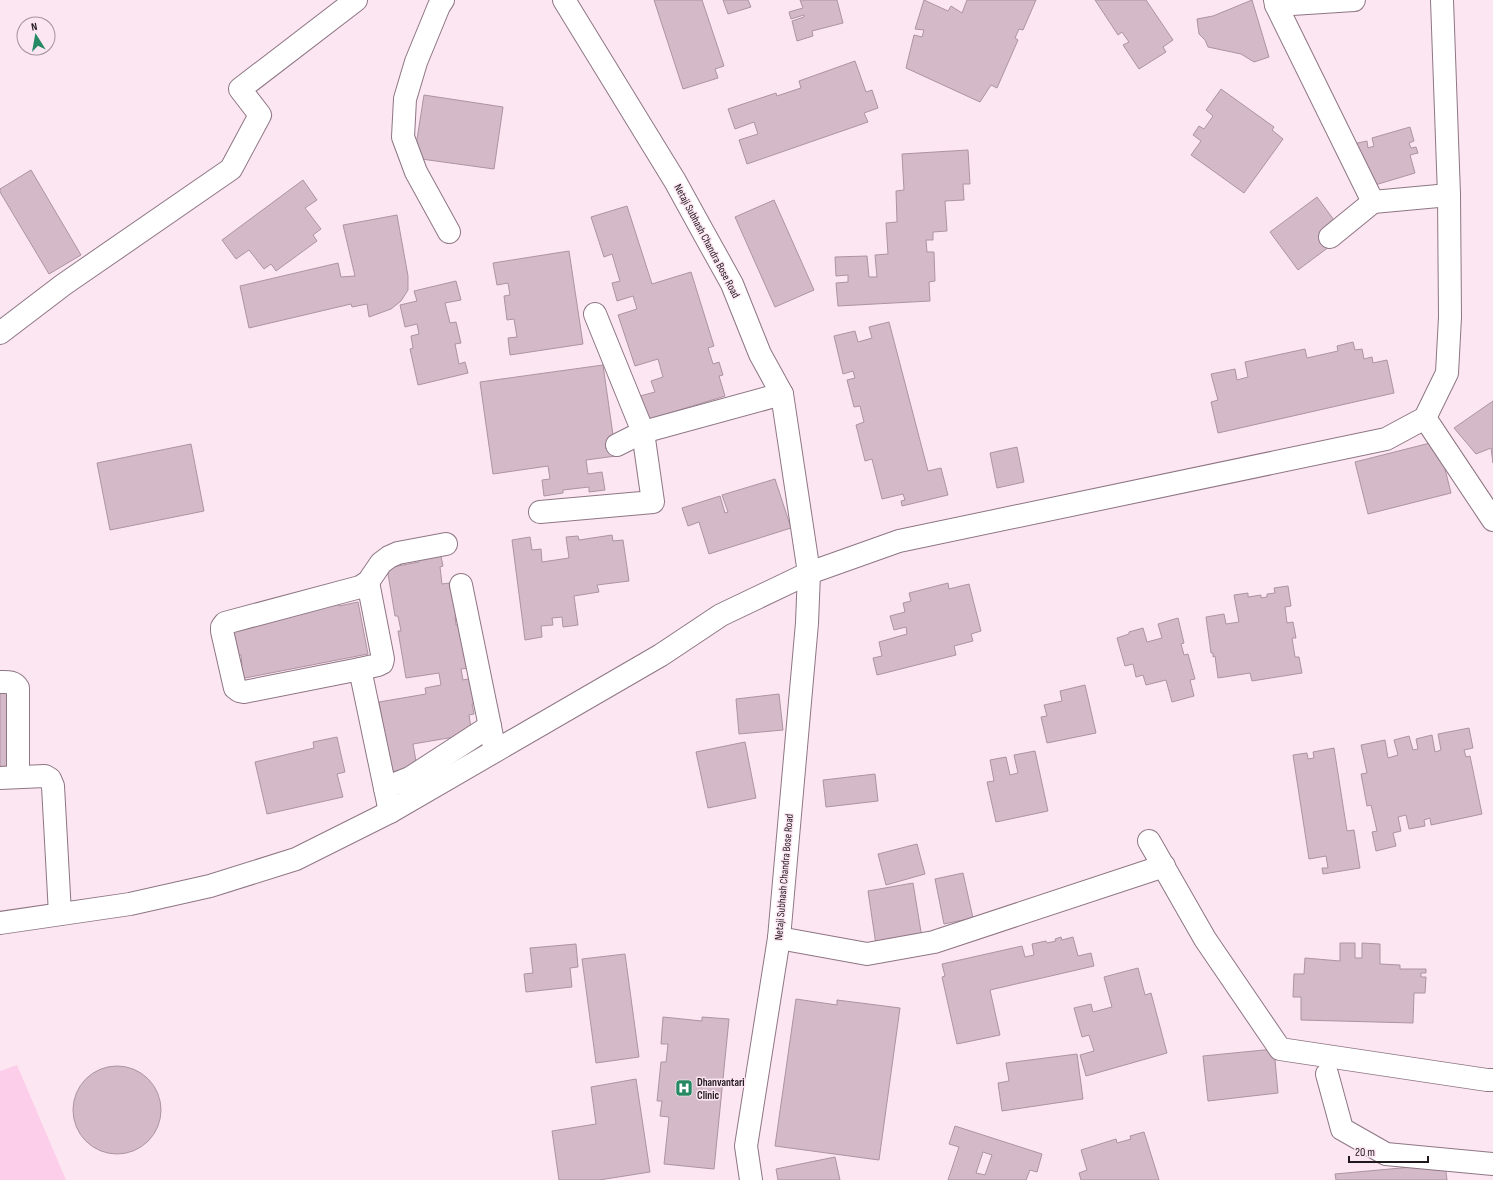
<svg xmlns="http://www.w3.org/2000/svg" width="1493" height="1180" viewBox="0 0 1493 1180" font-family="'Sofia Sans Condensed',sans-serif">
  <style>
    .green { fill: #fdcee9 }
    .building { fill: #d4b9c8; stroke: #ad94a2; fill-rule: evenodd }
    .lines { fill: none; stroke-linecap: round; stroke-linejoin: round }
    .street-casing { stroke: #8e7684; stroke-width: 24 }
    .street { stroke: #fff; stroke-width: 22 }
    .labels { text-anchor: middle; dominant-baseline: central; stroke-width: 3; stroke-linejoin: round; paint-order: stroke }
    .street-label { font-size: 11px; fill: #21181d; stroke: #fce6f2 }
    .poi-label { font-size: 11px; font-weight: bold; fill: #21181d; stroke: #fce6f2; text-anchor: start }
  </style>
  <rect width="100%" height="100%" fill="#fce6f2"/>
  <polygon class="green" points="17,1065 66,1180 0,1180 0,1071"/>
  <g class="building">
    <polygon points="654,0 702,0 724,66 715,69 718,78 683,89"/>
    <polygon points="723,0 748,0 751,7 728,14"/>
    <polygon points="800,0 837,0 843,23 812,31 813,36 797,41 792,21 804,17 804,15 791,19 789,12 803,8"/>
    <polygon points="924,0 948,11 951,6 962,13 967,0 1036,0 1023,30 1019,29 1015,38 1018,40 997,88 991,85 980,102 906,68 914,35 922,37 924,30 915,29"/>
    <polygon points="1095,0 1146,0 1173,40 1163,47 1166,52 1139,69 1123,45 1129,42 1122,32 1118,35"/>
    <polygon points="1252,0 1269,57 1254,62 1241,54 1208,47 1205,40 1199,34 1197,19 1213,16"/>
    <polygon points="855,61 866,92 872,90 878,108 864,113 868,122 747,164 739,140 758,134 754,122 735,129 728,109 776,93 777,96 801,88 799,81"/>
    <polygon points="1221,89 1274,127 1272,130 1283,139 1244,193 1191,155 1201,141 1193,135 1199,126 1204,129 1213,116 1206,110"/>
    <polygon points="424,95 503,107 494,169 414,158"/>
    <polygon points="1410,127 1414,141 1409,143 1411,148 1416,147 1418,153 1410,155 1415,173 1365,188 1353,144 1367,141 1368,148 1374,146 1372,138"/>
    <polygon points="968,150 970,184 963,184 964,200 945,201 947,231 933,232 933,240 926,240 927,252 934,252 935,281 929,282 930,301 838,306 836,283 848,282 848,275 836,276 835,257 867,256 869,277 877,277 875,255 888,254 886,223 897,222 896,191 904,190 902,154"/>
    <polygon points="31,170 81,255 49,274 0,192 0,189"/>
    <polygon points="303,180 317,200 305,208 321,229 313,235 317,241 276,271 271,264 264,269 249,250 236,259 222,240"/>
    <polygon points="1317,197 1345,235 1298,270 1270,232"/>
    <polygon points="774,200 814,290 775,307 735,217"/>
    <polygon points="627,206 652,284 691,272 714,346 708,348 713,364 719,362 723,375 719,376 725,396 647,420 640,396 655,392 651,381 663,377 658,359 635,366 618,315 637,309 633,296 617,301 612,283 620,281 612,254 604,257 591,217"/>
    <polygon points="397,215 408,276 408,290 401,301 391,309 369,317 367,304 352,307 351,304 249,328 240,286 338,263 341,277 355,276 343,225"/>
    <polygon points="569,251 583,344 510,355 508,338 517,337 514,319 507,320 504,296 510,295 508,283 497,285 493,263"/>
    <polygon points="456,281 461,300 445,303 450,323 456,322 461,343 455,344 459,364 465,362 468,373 418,385 410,349 413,348 411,336 419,334 417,324 405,327 400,305 417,301 414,291"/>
    <polygon points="889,322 928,471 941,468 948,495 902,506 901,501 905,500 903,494 882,499 872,459 865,461 856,425 864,422 860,406 854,407 847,380 855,378 853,371 843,374 834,336 855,331 858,342 872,338 869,327"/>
    <polygon points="1353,342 1355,350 1362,349 1364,359 1372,357 1373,363 1387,360 1394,393 1218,433 1211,402 1218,400 1211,374 1235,369 1237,380 1248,377 1245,362 1305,349 1307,358 1338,351 1337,346"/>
    <polygon points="603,365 616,456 586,460 588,474 602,472 605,490 589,492 589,487 563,490 563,493 544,496 542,480 550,479 548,466 493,474 480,382"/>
    <polygon points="1493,401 1493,463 1491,448 1476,454 1454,428"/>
    <polygon points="1438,441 1451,493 1368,514 1355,462"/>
    <polygon points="191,444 204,511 110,530 97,463"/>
    <polygon points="1017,447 1024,482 997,488 990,453"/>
    <polygon points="775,479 791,528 709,554 699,522 688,526 682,508 720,496 725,513 728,512 722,495"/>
    <polygon points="612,535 613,541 623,540 629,581 597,585 599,592 574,596 578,625 563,627 562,617 552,618 553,625 541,626 542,637 525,640 512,540 530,537 532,550 541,549 542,562 569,558 566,537 578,536 579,540"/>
    <polygon points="417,552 440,552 443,566 440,567 442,584 449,583 451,593 456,593 460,616 455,617 456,625 461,624 469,668 461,669 463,680 473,678 477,703 472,704 474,714 469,715 472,734 413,744 417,767 391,772 379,702 426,694 425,688 441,685 439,673 406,678 398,631 401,631 398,616 395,616 387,568 419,562"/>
    <polygon points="948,583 949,589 969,584 981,631 971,634 973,641 954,646 956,655 877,675 873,658 882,656 879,642 907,634 906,627 894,630 890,616 905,612 903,603 911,601 909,593"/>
    <polygon points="1288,586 1291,606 1285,607 1287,623 1293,622 1296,638 1292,638 1295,657 1299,657 1302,673 1252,681 1250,673 1218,678 1215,656 1213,657 1213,653 1211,653 1206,617 1224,614 1226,624 1239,622 1234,595 1248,593 1248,597 1261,595 1261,598 1267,597 1267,594 1275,593 1274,588"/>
    <polygon points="338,601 339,606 358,602 368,654 240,679 237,666 242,665 241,655 235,656 229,628"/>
    <polygon points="1178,618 1184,643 1181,644 1184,655 1188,654 1195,679 1190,680 1194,696 1172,702 1166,680 1146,685 1143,675 1136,677 1133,664 1125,666 1117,638 1129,634 1129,632 1143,628 1147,642 1162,638 1158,624"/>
    <polygon points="1085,685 1096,733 1047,743 1041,717 1047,716 1044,705 1062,701 1060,691"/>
    <polygon points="0,689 12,690 11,774 0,774"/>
    <polygon points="779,694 783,730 739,734 736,699"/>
    <polygon points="1469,728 1473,748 1464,750 1466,757 1470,756 1482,814 1431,825 1430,818 1424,820 1425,826 1409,829 1406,815 1398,817 1401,831 1393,833 1396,846 1376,851 1372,832 1377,831 1371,805 1367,806 1361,774 1367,773 1361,745 1385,740 1388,758 1398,755 1394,740 1409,736 1413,750 1418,749 1416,739 1432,735 1435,752 1441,750 1438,734"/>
    <polygon points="337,737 345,772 337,774 343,797 267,814 255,762 314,748 313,742"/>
    <polygon points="745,742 756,798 708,808 696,752"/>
    <polygon points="1334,748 1347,831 1354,830 1360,868 1323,874 1322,868 1328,868 1326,856 1309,859 1293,755 1307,753 1308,759 1314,758 1313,752"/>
    <polygon points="1035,751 1048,811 996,822 987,782 994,781 990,760 1006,757 1010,775 1018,773 1014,755"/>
    <polygon points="875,774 878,801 826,807 823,780"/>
    <polygon points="917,844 925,874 886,885 878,854"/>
    <polygon points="963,873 973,918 944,924 935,879"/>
    <polygon points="913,883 922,938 876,945 868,891"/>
    <polygon points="1061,937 1062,940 1073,937 1078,956 1091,953 1094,966 990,990 1000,1035 957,1044 942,977 945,976 942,964 1022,946 1025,957 1034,955 1032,944 1046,941 1047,943 1056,941 1055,939"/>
    <polygon points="1340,943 1355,943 1355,958 1362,958 1362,943 1380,944 1380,964 1400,965 1400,969 1426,969 1426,973 1421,973 1421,977 1426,977 1425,993 1414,993 1413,1023 1301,1020 1301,997 1293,997 1294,974 1304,974 1305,958 1340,961"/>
    <polygon points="576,944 578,967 570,968 572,987 526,992 524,974 533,973 530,948"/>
    <polygon points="625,954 639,1057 596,1063 582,959"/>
    <polygon points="1138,968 1145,995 1151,993 1167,1053 1086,1076 1080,1055 1094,1051 1089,1035 1082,1037 1074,1008 1091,1004 1093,1012 1112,1007 1104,977"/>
    <polygon points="796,999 837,1005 837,1000 900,1008 879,1160 775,1146"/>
    <polygon points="663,1017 702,1021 702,1017 729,1019 714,1169 664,1164 669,1117 660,1116 662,1101 657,1101 661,1062 666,1062 668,1044 661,1044"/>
    <polygon points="1274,1049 1278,1093 1208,1101 1203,1056"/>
    <polygon points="1077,1054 1083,1099 1002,1111 998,1083 1009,1081 1006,1063"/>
    <circle cx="117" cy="1110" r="44"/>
    <polygon points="636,1079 650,1172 599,1180 559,1180 552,1131 596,1124 591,1087"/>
    <path d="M 955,1126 L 1042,1154 L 1037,1172 L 1030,1170 L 1026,1180 L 948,1180 L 959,1147 L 949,1144 ZM 983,1152 L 992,1155 L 985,1175 L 976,1173 Z"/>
    <polygon points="1144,1132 1159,1180 1081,1180 1079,1173 1087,1170 1081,1150 1116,1139 1117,1143 1131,1139 1130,1136"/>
    <polygon points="835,1157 840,1180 778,1180 776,1169"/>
    <polygon points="1445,1164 1447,1180 1336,1180 1335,1174"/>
  </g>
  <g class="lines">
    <defs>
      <g id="street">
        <polyline points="443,0 439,6 416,62 405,99 403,137 416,172 449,232"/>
        <polyline points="564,0 675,181 702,230 732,284 760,354 782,394 809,573 807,623 779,938 746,1146 751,1180"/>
        <polyline points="1275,0 1276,5 1354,0"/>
        <polyline points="1276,5 1373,202 1449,195"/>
        <polyline points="1330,237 1373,202"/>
        <polyline points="0,333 63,285 231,169 260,115 240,89 356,0"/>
        <polyline points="1425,418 1493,520"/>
        <polyline points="617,445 643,432 782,394"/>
        <polyline points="540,512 653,502 643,432 595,314"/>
        <polyline points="461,585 495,751"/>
        <polyline points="360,669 378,665 382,663 383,659 368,582"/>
        <path d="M 0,682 C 7,682 14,681 18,688 L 18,777"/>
        <polyline points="0,778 45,776 50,779 53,786 60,914"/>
        <polyline points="385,788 410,778 490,726"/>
        <polyline points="390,812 360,669 244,692 239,691 235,688 222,631 222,627 225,623 360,587 368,582 381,563 389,557 398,553 446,544"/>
        <polyline points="1149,841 1205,939 1280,1049 1487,1080 1493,1080"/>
        <polyline points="0,923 130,904 210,886 296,859 390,812 661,655 721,615 809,573 899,541 1386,439 1425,418 1447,373 1450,317 1449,195 1442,0"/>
        <polyline points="779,938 867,954 934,942 1164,866"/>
        <polyline points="1327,1074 1342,1129 1386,1154 1493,1164"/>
      </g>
    </defs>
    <use href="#street" class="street-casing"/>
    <use href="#street" class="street"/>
  </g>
  <defs>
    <symbol id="hospital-square" viewBox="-11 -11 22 22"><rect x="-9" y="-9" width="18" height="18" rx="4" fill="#258963" stroke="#fce6f2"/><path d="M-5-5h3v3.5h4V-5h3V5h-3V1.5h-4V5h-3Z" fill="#fff"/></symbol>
  </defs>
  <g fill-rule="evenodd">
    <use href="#hospital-square" x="674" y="1078" width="20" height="20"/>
  </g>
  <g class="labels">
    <g class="street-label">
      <text transform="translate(707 241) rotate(62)">Netaji Subhash Chandra Bose Road</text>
      <text transform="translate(784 877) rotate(-85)">Netaji Subhash Chandra Bose Road</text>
    </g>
    <g class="poi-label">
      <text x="697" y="1082">Dhanvantari<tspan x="697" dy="13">Clinic</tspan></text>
    </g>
  </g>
  <g transform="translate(36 36) rotate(349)"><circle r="19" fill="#fce6f2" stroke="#a4949d"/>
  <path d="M0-3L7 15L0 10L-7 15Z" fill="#258963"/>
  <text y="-6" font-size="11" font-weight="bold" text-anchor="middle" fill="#21181d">N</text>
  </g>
  <path d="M1349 1156v6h79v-6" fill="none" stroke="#21181d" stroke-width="2"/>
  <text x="1355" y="1156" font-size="12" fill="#21181d" stroke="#fce6f2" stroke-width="3" paint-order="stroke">20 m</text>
</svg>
